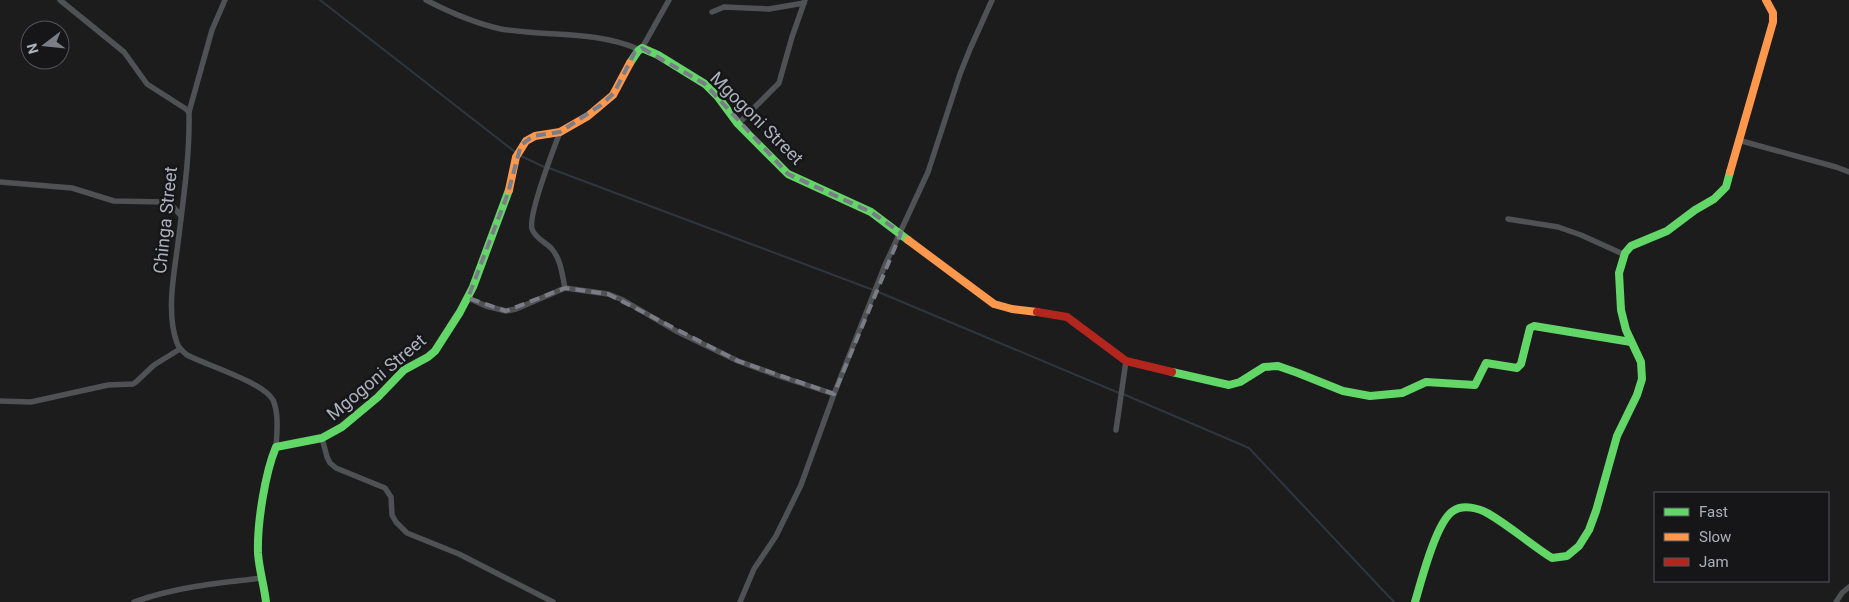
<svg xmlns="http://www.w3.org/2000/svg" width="1849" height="602" viewBox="0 0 1849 602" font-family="Roboto,sans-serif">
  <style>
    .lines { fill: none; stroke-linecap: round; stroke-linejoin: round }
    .stream { stroke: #2e363f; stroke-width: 2 }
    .street { stroke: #505155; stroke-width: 5.5 }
    .fast { stroke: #63d668; stroke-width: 8 }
    .slow { stroke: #ff974d; stroke-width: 8 }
    .jam { stroke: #b3261e; stroke-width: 8 }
    .marked { fill: none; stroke: #7a7d85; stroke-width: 4; stroke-dasharray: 10 6; stroke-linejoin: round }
    .labels { text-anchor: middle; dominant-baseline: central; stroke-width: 5; stroke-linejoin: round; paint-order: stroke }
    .street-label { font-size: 18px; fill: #adb1bd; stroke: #161618 }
  </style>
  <rect width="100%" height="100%" fill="#1c1c1c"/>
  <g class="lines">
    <g class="stream">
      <polyline points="320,0 515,152"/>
      <polyline points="519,155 544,167"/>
      <polyline points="549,168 876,291 1119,393"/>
      <polyline points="1123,394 1249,448 1394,602"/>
    </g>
    <g class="street">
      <path d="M 60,0 L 124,52 L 147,84 L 186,109 L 189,112 C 190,156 183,201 178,243 C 174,274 166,313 177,343 C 179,348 182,351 187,355 C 206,365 263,382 273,400 C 279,413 277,433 276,447"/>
      <path d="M 426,0 C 451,13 474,23 501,29 C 547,37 594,30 638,49"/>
      <polyline points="712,12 724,7 769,9 804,3"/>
      <polyline points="642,48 669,0"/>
      <polyline points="189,112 212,30 225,0"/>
      <polyline points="738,124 779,83 792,37 805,0"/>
      <path d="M 560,132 C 554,148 528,214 532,229 C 535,238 545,242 551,248 C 561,259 562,274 565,288"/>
      <polyline points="1738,140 1836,167 1849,172"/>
      <polyline points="0,182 72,188 114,201 165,202 170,203 181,216"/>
      <polyline points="1508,219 1558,227 1581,235 1623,254"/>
      <polyline points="468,298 486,306 506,311 516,309 565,288 608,294 623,300 676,331 738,361 779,376 834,394"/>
      <polyline points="0,401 31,402 108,385 133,384 136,382 154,365 180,349"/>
      <polyline points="1116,430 1126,361"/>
      <polyline points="322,438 327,457 330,463 336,468 385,488 391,497 392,515 396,522 407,533 459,554 553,602"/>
      <path d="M 134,602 C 176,587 217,583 262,578"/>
      <polyline points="740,602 754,569 776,536 801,485 834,394 885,265 928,172 960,74 970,49 992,0"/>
      <polyline points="1836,602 1842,593 1849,587"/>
    </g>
    <g class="fast">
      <polyline points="630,63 638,51 642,48 658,55 705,84 718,97 738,124 788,174 871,212 908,240"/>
      <polyline points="1172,372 1229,385 1240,382 1264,367 1278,366 1298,373 1343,391 1370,396 1402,393 1426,382 1475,385 1486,363 1517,368 1521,364 1530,328 1534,326 1631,342"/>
      <path d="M 266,602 C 264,585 259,569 258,553 C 257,524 265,473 276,447 L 322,438 L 342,427 L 378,397 L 404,370 L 428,357 L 435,351 L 460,312 L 473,287 L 509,190"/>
      <path d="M 1415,602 C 1421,582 1436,522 1453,511 C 1463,504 1479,508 1489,514 C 1511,527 1530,544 1552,558 L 1567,556 L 1579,546 L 1589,530 L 1596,511 L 1617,436 L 1637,395 L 1642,379 L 1641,362 L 1626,330 L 1621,310 L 1619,273 L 1625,253 L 1631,246 L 1667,231 L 1695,210 L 1714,199 L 1726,187 L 1730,172"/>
    </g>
    <g class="slow">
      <polyline points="1730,172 1773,22 1773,13 1766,0"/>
      <polyline points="509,190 516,157 526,141 535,136 560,132 588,116 613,95 630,63"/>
      <polyline points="908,240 994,304 1012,309 1037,312"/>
    </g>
    <polyline class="jam" points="1037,312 1067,317 1126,361 1172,372"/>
  </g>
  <path class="marked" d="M 642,48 L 705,84 L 788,174 L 871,212 L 901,233 L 834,394 L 738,361 L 608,294 L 565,288 L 506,311 L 468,298 L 508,193 L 521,145 L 533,136 L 560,132 L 601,105 L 614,93 L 635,52 Z"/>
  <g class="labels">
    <g class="street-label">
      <text transform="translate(757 118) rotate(45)">Mgogoni Street</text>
      <text transform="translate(165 220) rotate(-84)">Chinga Street</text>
      <text transform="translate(376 377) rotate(-40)">Mgogoni Street</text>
    </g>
  </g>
  <rect x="1654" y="492" width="175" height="90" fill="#161618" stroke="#52545a"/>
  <rect x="1664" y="508" width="25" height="8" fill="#63d668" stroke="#52545a"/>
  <text x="1699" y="517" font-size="15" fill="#adb1bd">Fast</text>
  <rect x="1664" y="533" width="25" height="8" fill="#ff974d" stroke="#52545a"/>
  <text x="1699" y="542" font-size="15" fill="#adb1bd">Slow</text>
  <rect x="1664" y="558" width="25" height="8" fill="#b3261e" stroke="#52545a"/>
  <text x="1699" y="567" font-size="15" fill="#adb1bd">Jam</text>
  <g transform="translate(45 45) rotate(254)"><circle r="24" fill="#161618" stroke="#52545a"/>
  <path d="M0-4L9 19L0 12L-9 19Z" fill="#7a7d85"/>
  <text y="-8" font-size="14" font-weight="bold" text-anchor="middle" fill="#adb1bd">N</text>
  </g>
</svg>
